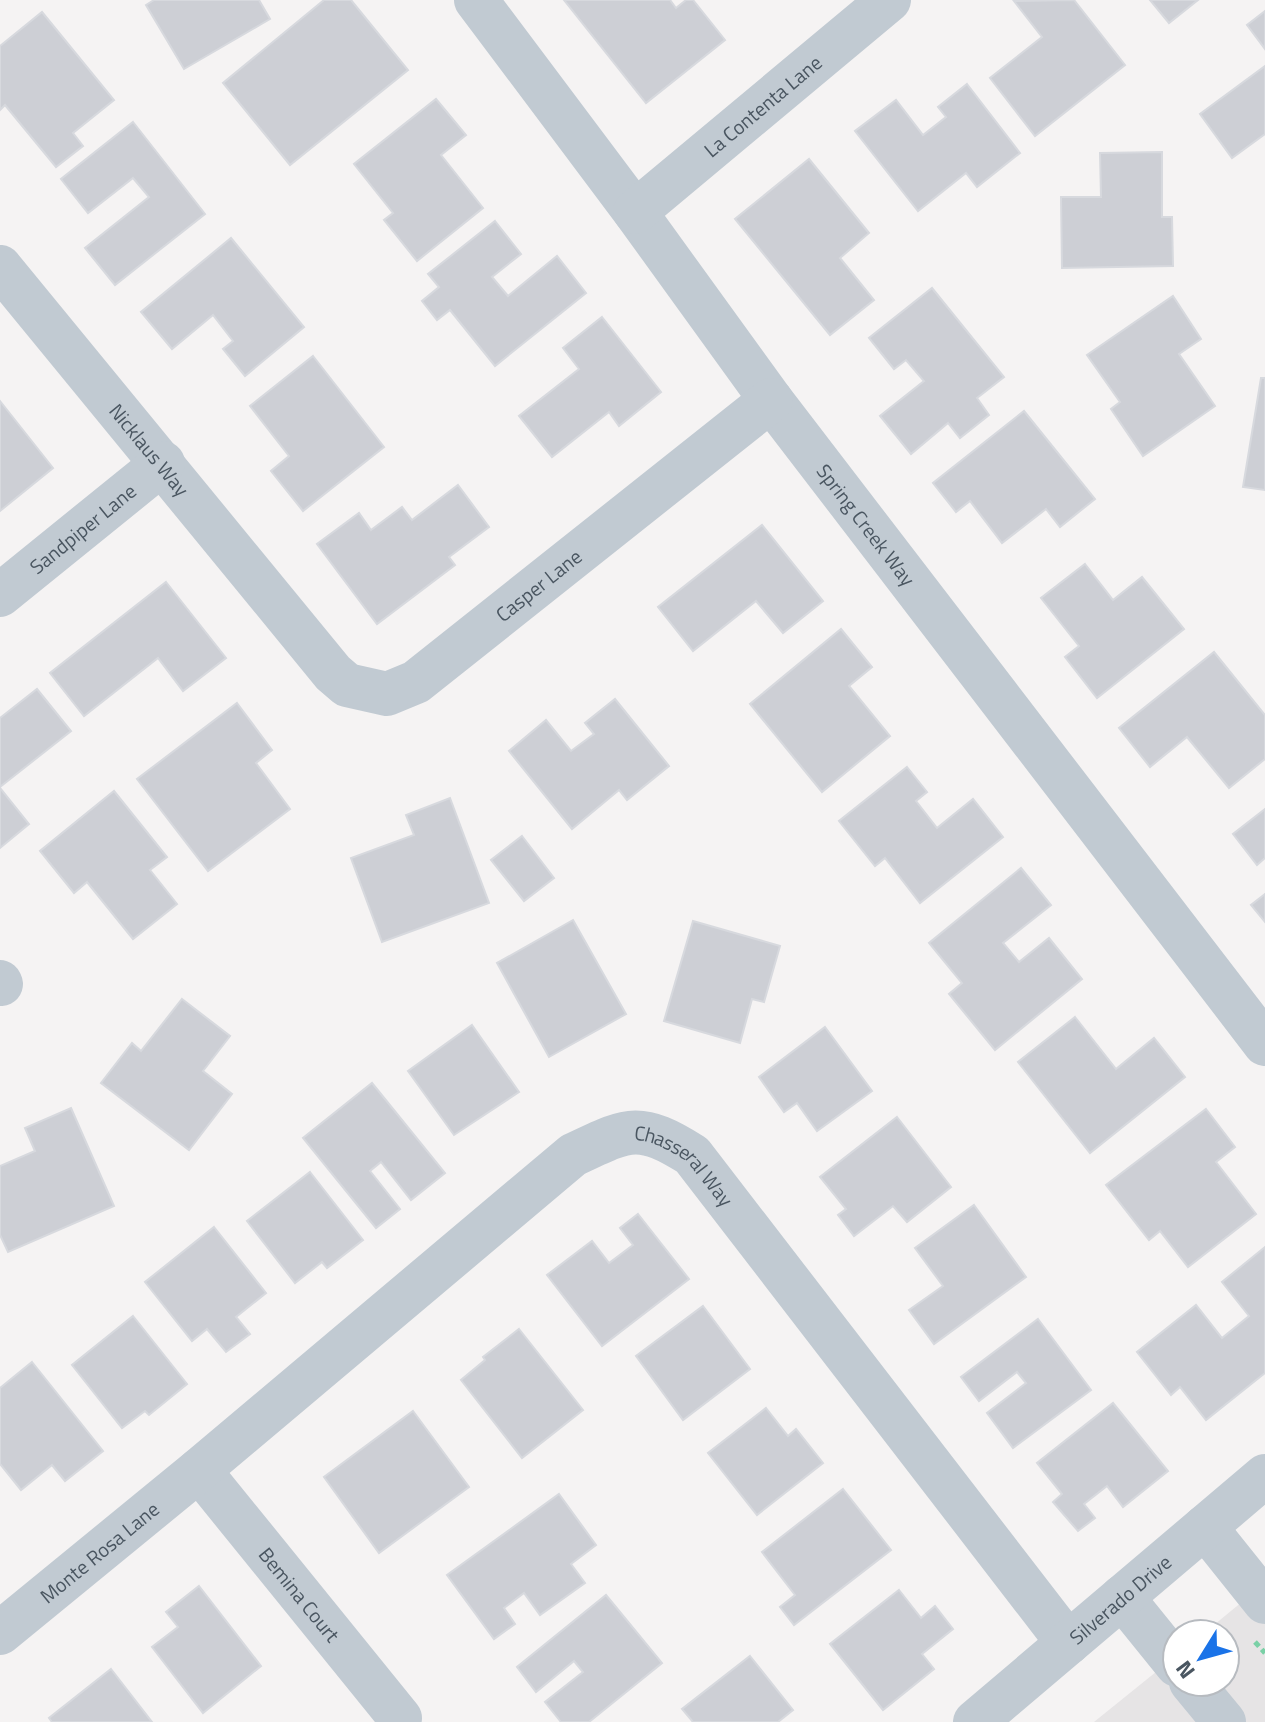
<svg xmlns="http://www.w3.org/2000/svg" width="1265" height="1722" viewBox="0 0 1265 1722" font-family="'Titillium Web',sans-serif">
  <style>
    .education { fill: #e6e4e5 }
    .building { fill: #cdcfd5; stroke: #d7d9de; stroke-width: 2 }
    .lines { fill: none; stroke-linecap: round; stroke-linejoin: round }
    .path { stroke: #7ad0a6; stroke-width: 5; stroke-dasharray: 6 4; stroke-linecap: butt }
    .minor { stroke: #c1cad2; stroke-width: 44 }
    .labels { text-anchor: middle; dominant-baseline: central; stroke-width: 7; stroke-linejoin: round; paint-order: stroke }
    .street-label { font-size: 20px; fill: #4a5661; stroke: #fff }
  </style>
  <rect width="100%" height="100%" fill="#f5f3f3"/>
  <polygon class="education" points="1265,1583 1265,1722 1094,1722 1177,1655 1177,1682 1225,1682 1225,1634 1203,1634"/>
  <g class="building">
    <polygon points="154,0 259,0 270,19 184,69 146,5"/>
    <polygon points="324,0 351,0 408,70 290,165 223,83"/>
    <polygon points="564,0 670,0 676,8 686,0 693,0 725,40 646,103"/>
    <polygon points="1074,0 1125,65 1035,136 990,78 1042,37 1014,1"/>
    <polygon points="1150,0 1198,0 1169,23"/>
    <polygon points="1265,11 1265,49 1247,25"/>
    <polygon points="42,12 114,100 73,133 83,146 56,167 5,105 0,110 0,46"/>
    <polygon points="1265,66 1265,134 1232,158 1200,114"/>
    <polygon points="967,84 1020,153 977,187 966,173 918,211 855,131 896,100 923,135 946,117 938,107"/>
    <polygon points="436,99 466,135 441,155 483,208 417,261 384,220 393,213 354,164"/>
    <polygon points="133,122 205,214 115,285 85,248 149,197 133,178 88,213 61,179"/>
    <polygon points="1162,152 1162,217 1172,217 1173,266 1062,268 1061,197 1101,197 1100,153"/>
    <polygon points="809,159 869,233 840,258 874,300 830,335 735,219"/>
    <polygon points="495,221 521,254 492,277 508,296 557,256 586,293 495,366 450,310 437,320 422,301 439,287 428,274"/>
    <polygon points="231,238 304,327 245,376 223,349 233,341 213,315 172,349 141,312"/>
    <polygon points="932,288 1004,377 977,398 989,415 960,438 948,423 911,454 880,416 924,381 906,360 894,369 869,338"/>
    <polygon points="1173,296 1201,339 1179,354 1215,406 1143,456 1111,409 1120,402 1087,355"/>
    <polygon points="602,317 661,392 619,426 609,412 552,457 519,416 579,369 563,348"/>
    <polygon points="313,356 384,447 303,511 271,471 289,456 250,406"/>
    <polygon points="1261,378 1265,378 1265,490 1243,487"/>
    <polygon points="0,401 53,468 0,511"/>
    <polygon points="1024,411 1095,499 1060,527 1046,509 1002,543 970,501 956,512 933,483"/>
    <polygon points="458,485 489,527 449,557 455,565 377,624 317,544 359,513 371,530 402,507 412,520"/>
    <polygon points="762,525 823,601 783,633 756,601 693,651 658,607"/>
    <polygon points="1085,564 1113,600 1142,577 1184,629 1097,698 1065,657 1079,646 1041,598"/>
    <polygon points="166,582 226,658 183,691 158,658 84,716 50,673"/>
    <polygon points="841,629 872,667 849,686 890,736 822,792 750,704"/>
    <polygon points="1214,652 1265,715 1265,759 1229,788 1187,737 1150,767 1119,728"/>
    <polygon points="37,689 71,731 0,787 0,718"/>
    <polygon points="615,699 669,766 627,800 619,790 572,829 509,751 546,720 571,751 594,734 585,723"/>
    <polygon points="237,703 272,750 256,763 290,809 208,871 137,779"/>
    <polygon points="907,767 927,792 916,801 937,828 973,799 1003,837 920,903 885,858 875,866 839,821"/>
    <polygon points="0,788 29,824 0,848"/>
    <polygon points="114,791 167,857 150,870 177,904 133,939 87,882 74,893 40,851"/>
    <polygon points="450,798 489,903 382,942 351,858 414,835 406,815"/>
    <polygon points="1265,809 1265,858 1257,865 1233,834"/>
    <polygon points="522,836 554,878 524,901 491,860"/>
    <polygon points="1021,868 1051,905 1003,943 1019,962 1049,938 1082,979 995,1050 949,994 962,983 929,943"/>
    <polygon points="1265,894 1265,922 1251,905"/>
    <polygon points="573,920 626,1014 549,1057 497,963"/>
    <polygon points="693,921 780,946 764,1002 752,999 740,1043 664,1021"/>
    <polygon points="182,999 230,1036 203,1071 232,1094 189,1150 101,1083 132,1043 141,1051"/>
    <polygon points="1075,1017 1116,1069 1154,1038 1185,1077 1090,1153 1018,1062"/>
    <polygon points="472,1025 519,1092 454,1135 408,1071"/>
    <polygon points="825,1027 872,1091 817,1131 797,1103 784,1112 759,1077"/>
    <polygon points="372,1083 445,1173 411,1200 381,1162 370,1171 400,1209 376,1228 303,1138"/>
    <polygon points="71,1108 114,1206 8,1252 0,1235 0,1166 35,1151 25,1128"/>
    <polygon points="1206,1109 1235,1147 1216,1162 1256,1214 1188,1267 1160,1231 1149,1240 1106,1185"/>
    <polygon points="897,1117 951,1187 907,1222 893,1206 854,1236 838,1215 846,1209 820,1177"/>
    <polygon points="310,1172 363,1240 327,1268 322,1262 295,1283 247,1221"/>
    <polygon points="974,1205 1026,1277 934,1344 909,1310 943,1286 915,1248"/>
    <polygon points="638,1214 689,1279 602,1346 547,1275 592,1241 609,1263 633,1245 620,1228"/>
    <polygon points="214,1227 266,1293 236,1317 250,1334 226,1352 207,1329 192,1341 145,1282"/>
    <polygon points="1265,1247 1265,1373 1206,1420 1180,1387 1171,1395 1137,1352 1196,1305 1222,1338 1249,1316 1222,1282"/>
    <polygon points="703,1306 750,1369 683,1420 636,1356"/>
    <polygon points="133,1316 187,1384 149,1415 145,1411 122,1428 72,1365"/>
    <polygon points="1038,1319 1091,1390 1013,1448 987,1413 1026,1383 1017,1372 979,1401 961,1377"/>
    <polygon points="519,1329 583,1410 522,1458 461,1380 485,1360 483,1357"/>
    <polygon points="32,1362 103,1451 65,1481 52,1465 21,1490 0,1464 0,1388"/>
    <polygon points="1113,1403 1168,1471 1123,1507 1107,1486 1084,1504 1095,1518 1078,1531 1053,1502 1062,1494 1037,1463"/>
    <polygon points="766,1408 788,1436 796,1429 823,1463 757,1515 708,1453"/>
    <polygon points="413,1411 469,1487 379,1553 324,1477"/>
    <polygon points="843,1489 891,1550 794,1625 780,1607 795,1595 762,1552"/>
    <polygon points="559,1494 596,1545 571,1564 585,1583 540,1615 524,1593 504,1608 515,1624 494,1639 447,1575"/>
    <polygon points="199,1586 261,1666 203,1713 152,1647 178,1627 166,1612"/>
    <polygon points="899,1590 921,1618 935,1606 953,1629 922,1654 934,1669 883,1710 830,1644"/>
    <polygon points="606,1595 662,1663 589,1722 561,1722 545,1702 583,1672 574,1661 536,1692 517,1667"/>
    <polygon points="750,1656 793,1710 778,1722 693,1722 682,1709"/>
    <polygon points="111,1669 152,1722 52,1722 49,1718"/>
  </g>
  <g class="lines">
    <polyline class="path" points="1255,1642 1265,1653"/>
    <g class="minor">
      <path id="s1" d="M 476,0 L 635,212 L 771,400 L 1265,1044"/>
      <path id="s2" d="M 635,212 L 889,0"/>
      <path id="s3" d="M 0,267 L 333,673 L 347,685 L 387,694 L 416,682 L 771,400"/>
      <path id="s4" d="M 0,595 L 163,463"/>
      <polyline points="0,982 1,984"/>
      <path id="s5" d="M 199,1470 L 400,1718"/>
      <polyline points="1205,1527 1265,1602"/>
      <polyline points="1122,1597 1177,1665"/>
      <path id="s6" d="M 0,1633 L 199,1470 L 573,1155 C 628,1129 638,1121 692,1155 L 1068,1643"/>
      <polyline points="1191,1682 1224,1722"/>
      <path id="s7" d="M 975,1722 L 1265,1476"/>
    </g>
  </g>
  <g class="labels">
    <g class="street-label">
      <text stroke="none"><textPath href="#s2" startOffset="166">La Contenta Lane</textPath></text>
      <text stroke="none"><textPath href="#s3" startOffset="236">Nicklaus Way</textPath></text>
      <text stroke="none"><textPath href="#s1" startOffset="654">Spring Creek Way</textPath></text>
      <text stroke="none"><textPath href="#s4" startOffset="106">Sandpiper Lane</textPath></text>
      <text stroke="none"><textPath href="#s3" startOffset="772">Casper Lane</textPath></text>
      <text stroke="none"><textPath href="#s6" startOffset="874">Chasseral Way</textPath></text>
      <text stroke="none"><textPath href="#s6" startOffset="128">Monte Rosa Lane</textPath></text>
      <text stroke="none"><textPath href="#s5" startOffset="160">Bemina Court</textPath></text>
      <text stroke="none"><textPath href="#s7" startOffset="190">Silverado Drive</textPath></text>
    </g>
  </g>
  <g transform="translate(1201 1658) rotate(233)"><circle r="38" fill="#ffffff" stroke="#b7bbc0" stroke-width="2"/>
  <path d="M0-6L14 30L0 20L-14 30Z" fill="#1a73e8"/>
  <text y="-12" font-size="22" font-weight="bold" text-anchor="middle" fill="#4a5661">N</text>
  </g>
</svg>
